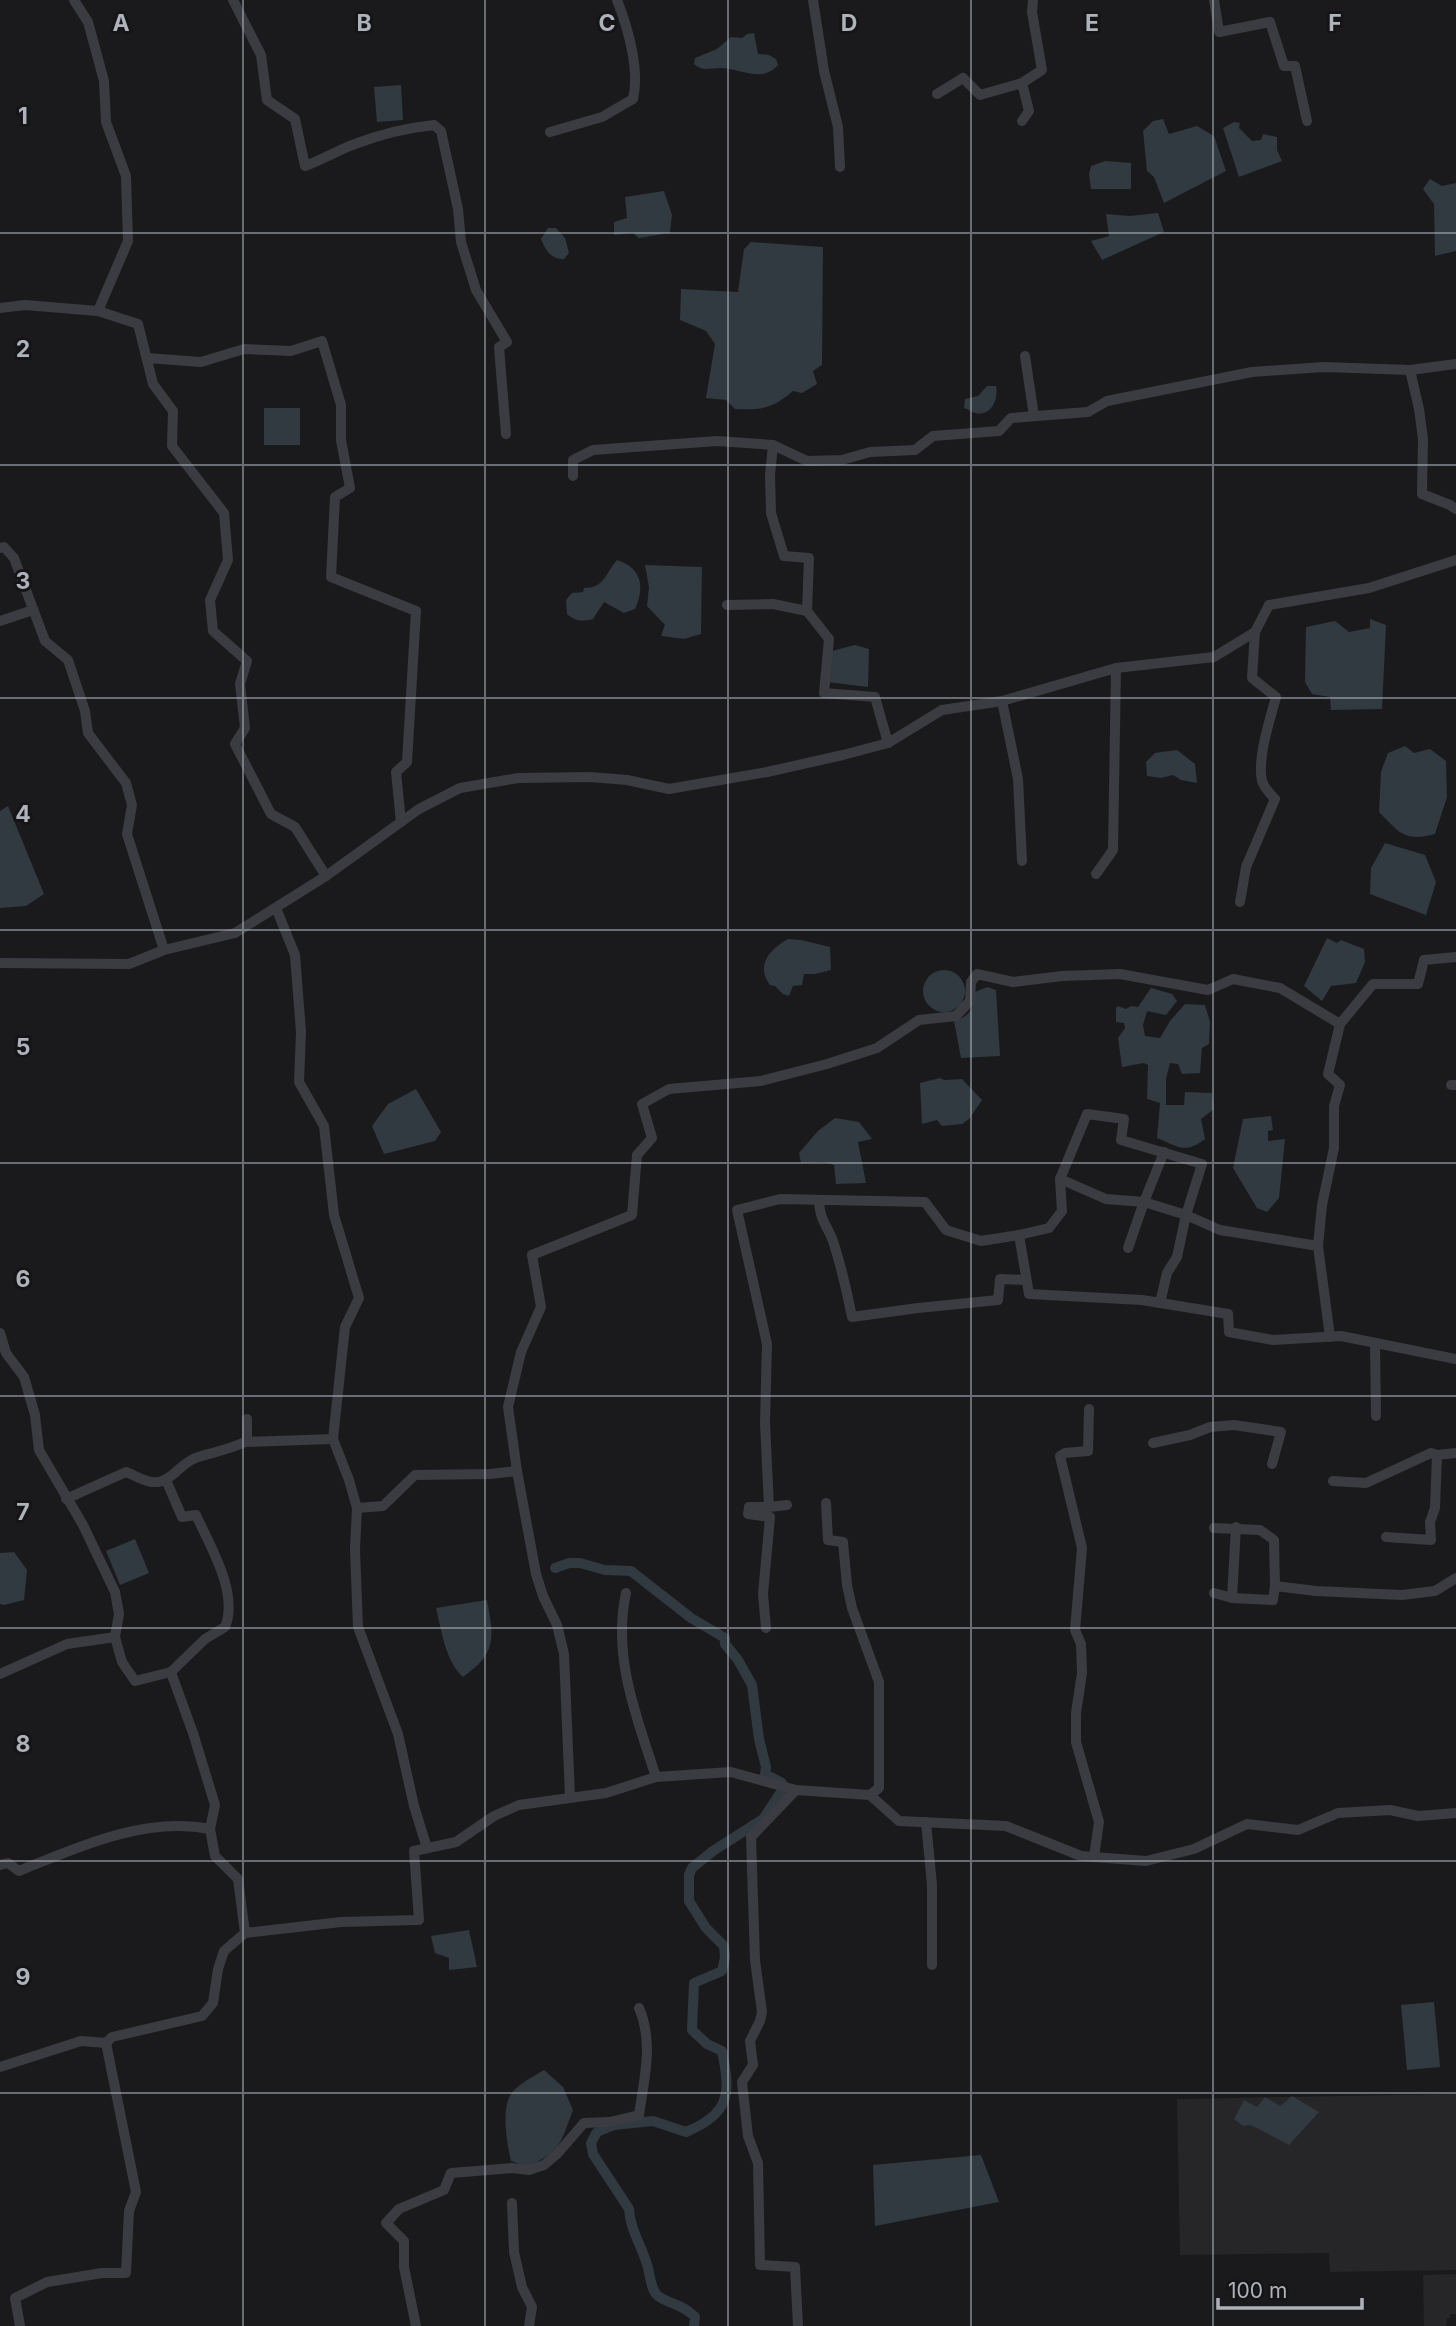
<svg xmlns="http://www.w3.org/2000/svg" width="1456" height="2326" viewBox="0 0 1456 2326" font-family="Inter,sans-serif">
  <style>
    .built { fill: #262629 }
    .water { fill: #303a40 }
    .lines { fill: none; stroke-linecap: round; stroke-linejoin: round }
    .canal { stroke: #303a40; stroke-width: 10 }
    .minor { stroke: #3b3c41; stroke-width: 10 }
    .grid { fill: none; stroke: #adb2bb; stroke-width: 2; stroke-opacity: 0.55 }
    .grid-label { font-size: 23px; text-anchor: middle; font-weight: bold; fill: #adb2bb; stroke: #151517; stroke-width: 6; stroke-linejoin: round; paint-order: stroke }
  </style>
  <rect width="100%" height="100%" fill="#1a1a1c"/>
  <g class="built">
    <polygon points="1456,2094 1456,2270 1330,2272 1329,2253 1180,2255 1177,2099"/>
    <polygon points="1456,2274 1456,2314 1450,2314 1450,2318 1447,2318 1446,2326 1424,2326 1423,2275"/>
  </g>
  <g class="water">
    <path d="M 754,33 L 758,54 L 769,55 L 776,59 L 778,65 C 761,84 741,68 720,68 C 709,68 703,72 694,64 L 695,58 L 717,49 L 731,37 L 742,38 L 747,34 Z"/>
    <polygon points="401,85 403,120 377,122 374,87"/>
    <polygon points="1163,119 1169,134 1197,126 1214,136 1226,171 1164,203 1154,177 1147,171 1143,131 1153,121"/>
    <polygon points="1234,122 1240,123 1239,128 1252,141 1261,140 1263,134 1277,137 1277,150 1282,161 1239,177 1223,128"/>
    <polygon points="1105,161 1131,163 1131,189 1091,189 1089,174 1091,166"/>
    <polygon points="1430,179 1442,186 1456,183 1456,251 1435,256 1434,204 1423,189"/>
    <polygon points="664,191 672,215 670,233 639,238 633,233 614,235 614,222 627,218 625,197"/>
    <polygon points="1158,213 1164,232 1102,260 1091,241 1109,236 1106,214 1130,216"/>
    <path d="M 548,228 L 556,228 L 565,238 L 569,253 L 564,259 C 551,260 545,249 541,239 Z"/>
    <path d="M 751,242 L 823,247 L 822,365 L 813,371 L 817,384 L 802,393 L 793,391 C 772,409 762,410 735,409 L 726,400 L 706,398 L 715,344 L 706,331 L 680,320 L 681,289 L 738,292 L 744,249 Z"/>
    <path d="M 987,386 L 996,386 C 999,399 991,417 975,413 C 971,412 968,409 964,408 L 965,399 L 978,396 Z"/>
    <rect x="264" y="408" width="36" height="37"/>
    <path d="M 617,560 C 642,568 645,587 635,609 L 624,613 L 604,602 L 593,619 C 582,622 575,621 567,614 L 566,600 L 572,593 L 583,592 L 584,588 C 604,589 606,572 617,560 Z"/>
    <polygon points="645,565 702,567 701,634 684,639 661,636 665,625 647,606 649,587"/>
    <polygon points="1370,619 1386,625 1382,709 1331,710 1330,697 1312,694 1305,682 1306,627 1335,621 1349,632 1370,628"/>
    <polygon points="855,645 869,649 868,687 827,682 832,651"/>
    <path d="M 1405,746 L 1414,753 L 1430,749 L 1446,761 L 1447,797 L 1435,834 C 1404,842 1400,833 1379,812 L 1381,772 L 1388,753 Z"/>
    <polygon points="1177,750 1195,764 1197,783 1181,780 1173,775 1161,778 1147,776 1146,762 1155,753"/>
    <polygon points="8,806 44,894 26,906 0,908 0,811"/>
    <polygon points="1385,843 1425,855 1436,882 1426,915 1370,894 1371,868"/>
    <polygon points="1327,938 1337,943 1341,940 1364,949 1365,962 1356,983 1331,986 1322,1001 1304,986"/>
    <path d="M 788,939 L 801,940 L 830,947 L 831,970 L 815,974 L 804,974 L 802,985 L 793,986 L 789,996 L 783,994 L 775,986 L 770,985 C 755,965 770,949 788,939 Z"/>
    <circle cx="944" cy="991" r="21"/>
    <path d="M 987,987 L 996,990 L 1000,1056 L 961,1058 L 954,1021 C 971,1016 973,1009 975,992 Z"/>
    <path d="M 1151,988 L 1172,994 L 1177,1001 L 1166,1015 L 1147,1011 L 1143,1025 L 1145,1036 L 1160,1038 L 1170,1021 L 1185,1004 L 1205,1005 L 1210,1022 L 1209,1044 L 1202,1048 L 1200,1073 L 1182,1074 L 1178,1064 L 1170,1063 L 1166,1079 L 1166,1105 L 1184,1105 L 1185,1092 L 1212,1093 L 1214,1109 L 1201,1119 L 1205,1139 C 1184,1155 1178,1146 1157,1138 L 1160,1103 L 1147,1099 L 1148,1065 L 1144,1063 L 1122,1067 L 1118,1038 L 1125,1028 L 1124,1023 L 1116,1022 L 1116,1008 L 1118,1006 L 1126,1009 L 1131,1006 L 1138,1007 Z"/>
    <polygon points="940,1078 944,1080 962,1079 982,1100 969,1119 962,1124 942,1126 937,1120 922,1124 920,1083"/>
    <polygon points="416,1089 441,1132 435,1141 384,1154 372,1126 388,1104"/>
    <polygon points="1271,1116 1273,1130 1268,1131 1268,1141 1285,1139 1279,1198 1267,1212 1257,1208 1233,1168 1243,1119"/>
    <polygon points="835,1118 859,1122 872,1139 858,1142 866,1183 836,1184 834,1165 825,1162 801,1163 799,1153 818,1131"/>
    <polygon points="135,1539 149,1573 120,1585 106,1551"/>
    <polygon points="14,1552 27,1570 24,1600 4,1605 0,1604 0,1553"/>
    <path d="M 487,1600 C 494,1638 497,1653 463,1677 C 445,1660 442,1632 436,1608 Z"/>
    <polygon points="469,1930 477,1967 449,1970 449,1958 435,1953 431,1936"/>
    <polygon points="1434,2002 1440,2067 1407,2070 1401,2005"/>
    <path d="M 544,2070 L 563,2087 L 573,2110 C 560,2144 562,2149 528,2167 L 511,2161 C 507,2144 501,2109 511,2094 C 519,2083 533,2077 544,2070 Z"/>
    <polygon points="1292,2096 1319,2112 1289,2145 1251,2125 1243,2126 1234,2119 1244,2100 1257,2107 1265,2097 1280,2106"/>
    <polygon points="981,2155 999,2202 875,2226 873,2165"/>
  </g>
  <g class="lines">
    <g class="canal">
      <polyline points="555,1568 569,1563 580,1563 605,1570 631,1571 691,1618 725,1638 725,1644 738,1660 752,1685 759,1739 766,1767 765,1774 782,1783"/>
      <path d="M 694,2326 L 695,2317 C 682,2303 667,2304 657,2295 C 651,2289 650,2276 648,2268 C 643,2248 630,2230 629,2209 L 593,2154 L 591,2143 L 597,2132 L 614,2125 L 653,2121 L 686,2132 C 730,2114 731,2094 722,2051 L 707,2044 L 692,2030 L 694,1983 L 722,1971 L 725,1957 L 724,1946 L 706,1928 L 689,1901 L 689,1875 L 692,1868 L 713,1851 L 763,1819 L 781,1792"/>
    </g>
    <g class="minor">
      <polyline points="74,0 88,22 104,81 106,122 126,176 128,241 98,311"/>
      <path d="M 233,0 L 261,55 L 267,100 L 295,119 L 305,166 C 322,160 338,150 355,144 C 381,134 406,128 434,125 L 441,131 L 458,209 L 461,242 L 476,290 L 507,342 L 499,347 L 506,434"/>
      <polyline points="813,0 824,71 838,127 840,167"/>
      <polyline points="1214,0 1219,32 1270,22 1284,66 1295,66 1307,121"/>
      <polyline points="937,94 963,78 980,95 1022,83"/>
      <polyline points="1022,121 1029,111 1022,83 1042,70 1032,12 1033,0"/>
      <path d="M 550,132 L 602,117 L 633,99 C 640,70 628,28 617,0"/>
      <polyline points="0,308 25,305 98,311 138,324 153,384 173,411 172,446 224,513 228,560 210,600 213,631 247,661 240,684 245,728 235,744 271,814 295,827 326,876"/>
      <polyline points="1025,356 1034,416"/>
      <polyline points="147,358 201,362 244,349 291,351 322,341 341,405 341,440 350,488 335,497 331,577 416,611 407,762 396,772 401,822"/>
      <polyline points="1410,370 1419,409 1423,439 1422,494 1450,505 1456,509"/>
      <polyline points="773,445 770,475 771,513 784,556 809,558 807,611 829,639 824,693 875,697 888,743"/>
      <polyline points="573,476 573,460 593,450 717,441 773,445 807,461 842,460 870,452 915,450 933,436 999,431 1011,418 1088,412 1107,401 1252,372 1324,367 1410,370 1456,364"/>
      <polyline points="0,548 4,547 14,558 45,641 68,660 85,711 88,733 126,783 132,805 127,834 164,950"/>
      <polyline points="727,605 773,604 807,611"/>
      <polyline points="0,621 33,610"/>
      <polyline points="1002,701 1018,779 1022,861"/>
      <polyline points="1096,874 1113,850 1116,668"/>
      <path d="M 1240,902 L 1246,867 L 1275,799 C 1270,794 1264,787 1262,781 C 1257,758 1270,720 1276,697 L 1252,678 L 1255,632"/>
      <polyline points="276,908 295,955 301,1032 299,1082 324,1126 334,1215 359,1298 345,1327 333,1439 349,1480 357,1508 355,1549 358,1627 398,1734 414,1806 427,1848"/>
      <polyline points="0,963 129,964 164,950 235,933 326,876 419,809 460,788 518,778 590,777 627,780 669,789 767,772 843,755 888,743 942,710 1002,701 1116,668 1214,657 1255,632 1269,605 1369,588 1456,560"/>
      <polyline points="1451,1085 1456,1085"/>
      <polyline points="1164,1152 1144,1202 1186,1215 1220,1230 1318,1246"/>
      <polyline points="1060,1179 1106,1199 1144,1202 1128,1248"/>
      <path d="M 819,1200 C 819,1219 827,1225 833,1241 C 841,1266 847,1291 852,1317 L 918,1308 L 998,1300 L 1000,1279 L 1026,1280"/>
      <polyline points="1019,1235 1049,1228 1062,1211 1060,1179 1087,1114 1124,1119 1121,1140 1202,1164 1186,1215 1177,1257 1167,1273 1160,1303"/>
      <polyline points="0,1333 6,1353 24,1377 35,1415 39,1450 83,1525 115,1592 119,1614 115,1637 122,1662 135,1681 171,1672 173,1678 193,1733 215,1805 210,1829 215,1856 238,1879 245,1933"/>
      <polyline points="1330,1337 1318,1246 1322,1205 1334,1148 1334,1106 1340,1085 1328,1074 1340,1024"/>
      <polyline points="1375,1343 1376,1416"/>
      <polyline points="1089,1409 1088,1451 1065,1453 1060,1456 1082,1548 1075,1630 1081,1644 1082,1673 1076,1713 1076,1742 1099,1822 1094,1857"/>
      <polyline points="245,1442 333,1439"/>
      <polyline points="1153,1443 1190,1435 1210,1427 1234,1425 1281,1432 1272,1464"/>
      <polyline points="517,1471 536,1574 543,1596 557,1625 564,1654 570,1797"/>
      <path d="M 166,1480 L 182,1517 L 196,1515 C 210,1546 239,1593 225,1627 L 205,1639 L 171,1672"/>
      <polyline points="1333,1481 1366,1483 1431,1453 1437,1455"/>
      <path d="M 66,1499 L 126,1472 C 134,1475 143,1481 152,1482 C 172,1484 180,1462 198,1457 C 215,1452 230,1449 245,1442 L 247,1439 L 247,1419"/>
      <polyline points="787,1505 769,1507 765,1423 767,1344 737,1210 780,1199 925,1202 946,1230 981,1241 1019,1235 1029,1294 1142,1300 1228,1314 1229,1332 1273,1340 1341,1336 1456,1359"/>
      <polyline points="357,1508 383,1506 415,1475 490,1474 517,1471 508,1407 521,1352 541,1307 532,1255 632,1215 637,1155 652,1138 642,1104 669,1089 761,1081 827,1064 877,1048 919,1020 956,1016 970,1001 971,982 977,974 1013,982 1062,976 1120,974 1208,990 1233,979 1280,988 1340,1024 1373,984 1418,984 1424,960 1456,957"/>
      <polyline points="1214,1528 1260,1530 1274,1540 1275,1586 1273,1600 1232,1598 1214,1593"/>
      <polyline points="1386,1537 1431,1540 1430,1522 1435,1508 1437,1455 1456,1453"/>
      <polyline points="1275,1586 1316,1591 1402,1595 1435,1591 1456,1578"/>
      <path d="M 626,1593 C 612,1657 637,1718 656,1777"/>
      <polyline points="1232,1598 1236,1527"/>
      <polyline points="766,1628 763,1594 770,1517 748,1514 749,1507 769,1507"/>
      <polyline points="0,1674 67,1644 115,1637"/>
      <polyline points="870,1795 899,1821 1006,1826 1081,1856 1146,1861 1194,1849 1247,1824 1298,1830 1338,1813 1390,1810 1418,1816 1456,1813"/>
      <polyline points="926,1822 932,1885 932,1965"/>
      <path d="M 0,1865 L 8,1863 L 19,1871 C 78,1847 145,1816 210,1829"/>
      <polyline points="0,2067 81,2041 106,2043 112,2037 202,2016 213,2003 218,1969 224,1951 245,1933 341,1922 419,1920 414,1851 456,1842 494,1816 519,1805 606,1793 656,1777 731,1772 796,1790"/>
      <polyline points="512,2203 514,2252 522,2287 532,2307 529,2326"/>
      <polyline points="20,2326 15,2298 47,2282 102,2273 126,2273 129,2211 136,2192 106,2043"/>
      <path d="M 416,2326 L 404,2267 L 404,2241 L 386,2223 L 399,2209 L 444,2190 L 451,2173 L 512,2168 L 529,2170 L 544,2165 L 557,2154 L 584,2123 L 610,2122 L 639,2115 C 644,2079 654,2043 639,2008"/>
      <polyline points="798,2326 795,2267 760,2265 758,2163 748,2136 742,2082 753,2065 750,2041 760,2021 762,2012 755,1960 751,1837 796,1790 870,1795 879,1788 879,1682 852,1608 847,1585 843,1542 828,1540 826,1503"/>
    </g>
  </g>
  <path class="grid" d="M 243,0 L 243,2326M 485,0 L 485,2326M 728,0 L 728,2326M 971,0 L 971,2326M 1213,0 L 1213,2326M 0,233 L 1456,233M 0,465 L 1456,465M 0,698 L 1456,698M 0,930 L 1456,930M 0,1163 L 1456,1163M 0,1396 L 1456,1396M 0,1628 L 1456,1628M 0,1861 L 1456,1861M 0,2093 L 1456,2093"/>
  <g class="grid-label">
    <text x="121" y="31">A</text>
    <text x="364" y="31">B</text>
    <text x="607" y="31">C</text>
    <text x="849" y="31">D</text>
    <text x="1092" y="31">E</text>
    <text x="1335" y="31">F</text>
    <text x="23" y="124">1</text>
    <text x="23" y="357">2</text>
    <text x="23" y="589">3</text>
    <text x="23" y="822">4</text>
    <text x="23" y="1055">5</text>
    <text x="23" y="1287">6</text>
    <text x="23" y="1520">7</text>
    <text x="23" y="1752">8</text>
    <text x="23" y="1985">9</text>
  </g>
  <path d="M1218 2298v10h144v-10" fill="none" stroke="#adb2bb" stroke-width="3.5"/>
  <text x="1228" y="2298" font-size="21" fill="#adb2bb" stroke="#151517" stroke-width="5" paint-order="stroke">100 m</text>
</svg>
